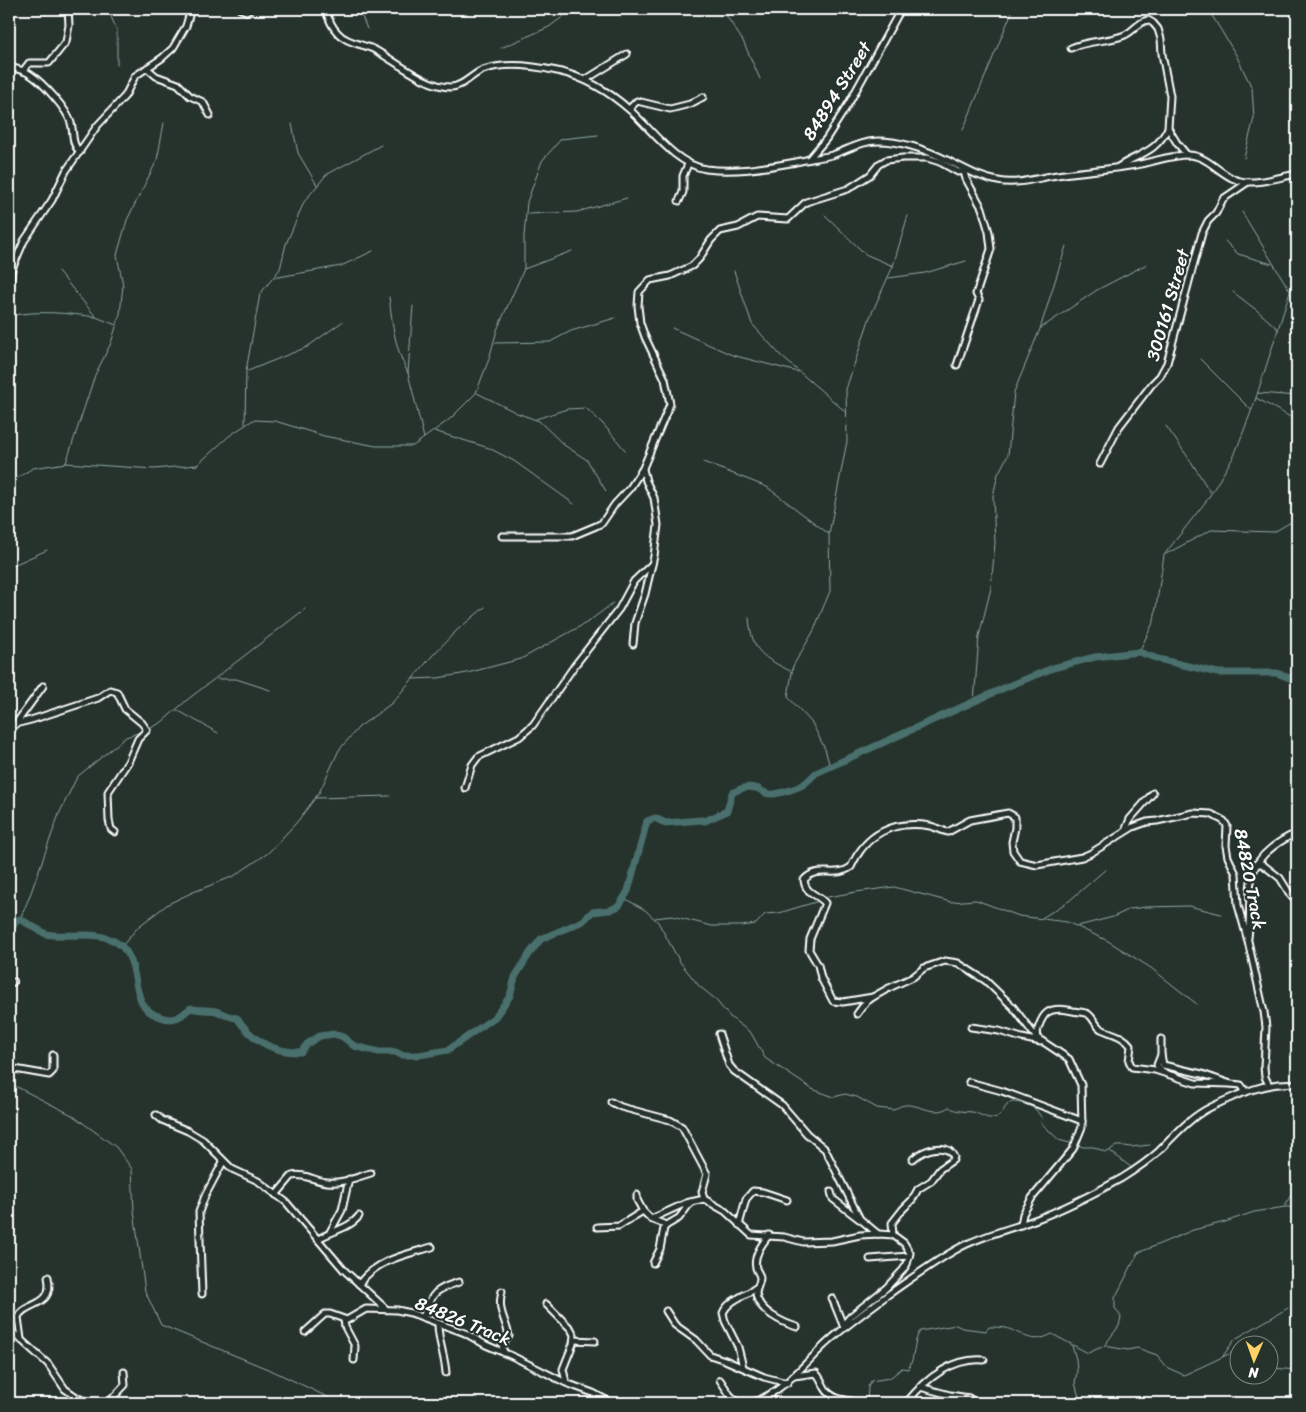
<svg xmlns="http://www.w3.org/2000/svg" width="1306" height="1412" viewBox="0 0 1306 1412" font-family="Sriracha,sans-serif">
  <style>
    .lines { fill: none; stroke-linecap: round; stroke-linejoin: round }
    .stream { stroke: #92a9a7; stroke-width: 1 }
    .river { stroke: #4a6f6d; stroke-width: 7 }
    .minor-casing { stroke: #fff; stroke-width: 9 }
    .minor { stroke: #26332d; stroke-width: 5 }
    .labels { text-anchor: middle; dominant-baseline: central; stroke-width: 4.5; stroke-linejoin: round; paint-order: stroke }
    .street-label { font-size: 18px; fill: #fff; stroke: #26332d }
  </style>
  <rect width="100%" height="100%" fill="#26332d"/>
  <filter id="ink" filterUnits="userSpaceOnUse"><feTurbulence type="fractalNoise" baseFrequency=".02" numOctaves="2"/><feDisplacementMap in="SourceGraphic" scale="10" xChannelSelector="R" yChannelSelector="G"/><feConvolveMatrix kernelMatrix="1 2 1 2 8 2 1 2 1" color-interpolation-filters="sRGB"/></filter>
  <g filter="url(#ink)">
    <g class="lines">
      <g class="stream">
        <polyline points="108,9 117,31 117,65"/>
        <polyline points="359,9 367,29"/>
        <polyline points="722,9 743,41 760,79"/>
        <polyline points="1208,9 1236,55 1252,88 1254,118 1244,158"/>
        <polyline points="501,48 549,27 573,9"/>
        <polyline points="292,124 298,153 317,185"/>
        <polyline points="963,130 1013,9"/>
        <polyline points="1242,212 1290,291"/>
        <polyline points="527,214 577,212 627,198"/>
        <polyline points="825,215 865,254 893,266"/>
        <polyline points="9,233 13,234"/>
        <polyline points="1225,241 1238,254 1272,264"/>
        <polyline points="524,269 572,251"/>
        <polyline points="58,271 96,317 116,325"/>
        <polyline points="734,271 752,324 781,356 847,413"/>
        <polyline points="273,278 341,266 373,251"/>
        <polyline points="889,278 925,273 966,261"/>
        <polyline points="1233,292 1259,312 1279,330"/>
        <path d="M 389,297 C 393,327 394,346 408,373"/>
        <polyline points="413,306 408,373 424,438"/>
        <path d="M 9,316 C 37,310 67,313 96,317"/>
        <polyline points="672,328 732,355 798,372"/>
        <polyline points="1041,328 1097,290 1147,264"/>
        <polyline points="495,343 550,342 571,331 615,318"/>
        <polyline points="1200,359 1251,410"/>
        <polyline points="248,371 307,347 342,322"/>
        <polyline points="477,393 517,413 539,421 564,445 587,460 606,491"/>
        <polyline points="1258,393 1297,396"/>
        <polyline points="1256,398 1294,419"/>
        <polyline points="536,419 567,409 586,408 603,424 625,450"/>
        <polyline points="245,424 246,371 260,294 280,269 286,244 304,202 326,175 381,145"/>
        <polyline points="1166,426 1192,463 1210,492"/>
        <polyline points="434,431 489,448 514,461 574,504"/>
        <polyline points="703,462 767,487 829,534"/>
        <polyline points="66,463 95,375 111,343 120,314 123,285 117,255 127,220 157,160 164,123"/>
        <polyline points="9,483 33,468 66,463 154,469 197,465 229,436 253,420 275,421 324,436 376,446 413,446 450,419 476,393 489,359 497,330 524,269 524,236 527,202 542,161 561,139 598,135"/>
        <polyline points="1166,554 1211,530 1274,532 1291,522 1297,513"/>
        <polyline points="9,567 47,550"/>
        <path d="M 749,618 C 752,653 763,657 792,672"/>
        <polyline points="1139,652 1154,621 1164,555 1207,500 1234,456 1254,404 1290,292 1297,283"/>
        <polyline points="217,679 236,679 270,690"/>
        <polyline points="412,679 438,678 467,673 521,659 588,622 613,603"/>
        <polyline points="974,702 979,636 991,588 995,543 993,496 998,474 1008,455 1014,392 1040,329 1066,246"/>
        <polyline points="177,710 218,733"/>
        <polyline points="149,729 162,722 187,700 305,609"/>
        <polyline points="830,767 825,749 812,723 788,697 793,666 813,632 830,591 829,534 847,441 846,389 870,317 893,266 908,215"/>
        <polyline points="316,798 390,796"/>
        <polyline points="828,897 856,892 894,887 951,902 976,900 1019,916 1067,922 1108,941 1151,968 1198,1005"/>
        <path d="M 624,898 L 645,910 L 658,922 L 680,962 L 699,986 L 714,998 L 730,1017 L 751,1033 L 765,1058 L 812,1089 L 834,1097 L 845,1094 L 857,1097 L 877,1108 L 894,1110 C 908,1098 922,1111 937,1111 C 941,1111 946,1109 949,1107 C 956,1112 964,1111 972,1112 C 979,1113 985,1119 993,1118 C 1002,1117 1002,1111 1007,1105 C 1011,1099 1026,1104 1032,1107 C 1037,1109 1039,1115 1042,1118 L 1041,1123 L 1059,1140 L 1073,1144"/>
        <polyline points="655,918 672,916 712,926 741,926 756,924 765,914 779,913 819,901"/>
        <polyline points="1042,918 1069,901 1106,869"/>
        <polyline points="20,919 29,898 59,814 77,777 126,737 143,731"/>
        <polyline points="1078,926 1113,917 1130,909 1146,907 1189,906 1221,914"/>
        <polyline points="122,946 139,926 168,904 191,893 234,876 268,853 297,822 319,793 339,750 359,727 392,703 432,656 456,631 485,607"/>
        <polyline points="9,1083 72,1115 116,1147 132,1169 134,1211 145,1291 161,1325 275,1372 340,1403"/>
        <polyline points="1078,1145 1083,1147 1094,1147 1105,1152 1110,1151 1132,1168"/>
        <polyline points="1110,1150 1116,1146 1124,1146 1131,1147 1150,1145"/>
        <polyline points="1285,1206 1297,1183"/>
        <polyline points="1072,1346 1076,1359 1077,1371 1075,1383 1079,1397 1079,1403"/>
        <polyline points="1104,1346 1119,1326 1121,1317 1115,1308 1115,1298 1138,1253 1193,1230 1225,1222 1254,1212 1285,1207 1297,1207"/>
        <polyline points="1223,1356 1235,1339 1288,1308"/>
        <polyline points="1268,1367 1272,1368 1297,1370"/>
        <path d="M 867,1402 L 868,1387 L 871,1381 L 890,1378 L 902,1368 L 908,1369 C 916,1357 912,1344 920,1331 L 956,1325 L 962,1328 L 986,1331 L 989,1327 C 994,1327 1001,1327 1006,1328 C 1025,1334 1031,1345 1052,1334 L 1088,1353 L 1104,1346 L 1128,1350 L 1137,1348 L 1157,1355 L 1168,1368 L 1184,1375 L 1231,1353 L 1238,1355"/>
      </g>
      <path class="river" d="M 9,929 L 14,925 L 16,921 L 20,919 C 23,921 44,933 46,934 C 69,939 100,928 120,945 C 144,964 126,1008 161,1017 C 166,1019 170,1020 176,1018 C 181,1017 186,1011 191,1008 C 199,1011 208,1009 216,1011 C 224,1014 229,1017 237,1018 C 252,1040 273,1053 301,1052 L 307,1044 L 320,1036 L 334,1034 L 343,1037 L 354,1046 L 379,1052 L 396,1052 L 401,1055 L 419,1055 L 448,1050 L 495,1017 L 510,996 L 515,977 L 530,953 L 541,939 L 583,921 L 592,912 L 610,910 L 619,906 L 628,891 L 647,821 L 655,818 L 665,823 L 701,820 L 705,821 L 727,811 L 732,793 C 741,788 749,785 759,789 C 762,791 766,794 770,794 C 776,795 799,788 804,784 C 808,781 812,777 816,773 L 1004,688 L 1053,668 L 1095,657 L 1139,652 L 1158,659 L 1218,673 L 1277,673 L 1297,681"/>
      <defs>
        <g id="minor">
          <polyline points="240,9 246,11 251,9"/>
          <path d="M 325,9 C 328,17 331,26 337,32 C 346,43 363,44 375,50 C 397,62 426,87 451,87 C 463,87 472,74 483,70 C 505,62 535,66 557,71 C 585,77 611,93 631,111 C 653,131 675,164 706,169 C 736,173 767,167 796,162 C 808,159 820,158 832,155 C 848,150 861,141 878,141 C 903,141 927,150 949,161 C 965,169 980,178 998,181 C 1015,185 1034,179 1051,176 C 1079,171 1108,170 1136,165 C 1153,162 1170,155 1188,155 C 1206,155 1218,172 1234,179 C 1253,187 1278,177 1297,174"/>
          <path d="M 1071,48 C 1088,40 1108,42 1125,35 C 1134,31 1138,22 1148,20 L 1153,23 L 1158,29 L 1161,39 L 1162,54 L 1170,96 L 1168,128 L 1177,143 L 1187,155"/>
          <path d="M 9,67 C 17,69 24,70 31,75 C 43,83 67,109 71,123 C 74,133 71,144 80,152"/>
          <polyline points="147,68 156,76 178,84 190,96 203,102 210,115"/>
          <polyline points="23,71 29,63 49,63 66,42 69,25 68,9"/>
          <polyline points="585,80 627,54"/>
          <polyline points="629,109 637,101 670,109 690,104 703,97"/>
          <polyline points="809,159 826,139 849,103 901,9"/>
          <path d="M 1118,167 C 1139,153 1155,154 1168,128"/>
          <polyline points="679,201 683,192 683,176 688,164"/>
          <polyline points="9,289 12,269 24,241 52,200 66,171 97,126 125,96 135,76 162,58 173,48 186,26 191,9"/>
          <polyline points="957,365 979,300 976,294 991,249 989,232 982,208 966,179 964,172"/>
          <polyline points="1100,464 1119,427 1152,384 1160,376 1167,363 1202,233 1208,221 1216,213 1223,199 1248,182"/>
          <polyline points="502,536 572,536 596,526 602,523 615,504 630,488 643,468 670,404 665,379 645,337 640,323 638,306 639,292 650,280 670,276 692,266 699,259 711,240 720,231 738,227 757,217 788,219 806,202 848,189 870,175 879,164 886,160 903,158 927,158 940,162 958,172 966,171"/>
          <polyline points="633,644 635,623 645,594 654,556 658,525 654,498 646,481 643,469"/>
          <polyline points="15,724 31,720 98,698 110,690 117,692 125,709 142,723 147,730 138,739 128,762 108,792 109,820 111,829 115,832"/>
          <polyline points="9,733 43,686"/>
          <polyline points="465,788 472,765 478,757 519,737 533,725 575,665 619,609 634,581 652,564"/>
          <polyline points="1125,831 1130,819 1153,793"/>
          <polyline points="1256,864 1262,864 1280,878 1291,896 1297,900"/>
          <path d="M 1248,938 C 1254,889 1237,864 1290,836"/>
          <polyline points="9,984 13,982"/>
          <path d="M 873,997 L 843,1002 L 833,1001 L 821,978 L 818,965 L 809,950 L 810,939 L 825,903 C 818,894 805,894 804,880 C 818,864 835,879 851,867 C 866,833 894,820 930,826 C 936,827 942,831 948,832 L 970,820 L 1008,813 L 1015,817 L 1015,828 L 1012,842 L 1013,851 L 1020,861 L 1037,865 L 1082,857 L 1091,853 L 1133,827 L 1147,822 L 1157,821 L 1193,813 L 1211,814 L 1224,821 L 1227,826 L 1226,846 L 1228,857 L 1236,874 L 1238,905 L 1248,941 L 1264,1012 L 1266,1027 L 1264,1067 L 1265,1077 L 1269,1085"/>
          <polyline points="857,1014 866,1002 873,997 889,988 913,977 924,968 945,961 958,963 986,981 1013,1007 1036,1037 1069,1059 1081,1085 1082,1127 1073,1149 1032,1198 1023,1214 1021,1225"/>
          <polyline points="971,1027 999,1031 1022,1038 1041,1042"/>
          <polyline points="719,1034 729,1065 734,1071 782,1105 807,1134 825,1149 860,1219 878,1234"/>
          <path d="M 1036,1037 C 1041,1013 1048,1005 1073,1011 C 1078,1012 1084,1012 1088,1014 C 1094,1018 1095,1025 1101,1029 C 1112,1034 1123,1035 1131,1046 L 1129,1061 L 1132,1067 L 1155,1070 L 1195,1083 L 1231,1084"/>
          <polyline points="1161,1039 1161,1054 1163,1065 1202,1074 1231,1084 1241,1085 1246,1092"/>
          <polyline points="1161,1055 1157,1065 1161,1071"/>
          <polyline points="9,1068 49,1075 53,1071 53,1055"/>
          <polyline points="969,1082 1002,1091 1082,1121"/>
          <polyline points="611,1102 621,1107 670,1120 682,1127 707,1174 702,1192 704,1199"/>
          <polyline points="156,1115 162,1120 188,1131 203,1140 232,1169 258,1181 286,1202 344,1270 386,1309"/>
          <polyline points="831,1192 833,1199 859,1219"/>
          <path d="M 276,1195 L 292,1176 C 304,1173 315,1181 327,1182 C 342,1184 357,1177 371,1173"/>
          <polyline points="637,1195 637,1200 643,1211"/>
          <polyline points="651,1219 686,1203 704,1199 725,1211 751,1235 784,1237 803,1242 832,1241 860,1235 879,1234 893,1235 904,1243 910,1253 907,1264 903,1270 886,1288 851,1316 843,1325"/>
          <polyline points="739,1225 746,1199 753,1191 763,1192 787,1200"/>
          <polyline points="597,1227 619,1226 643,1211 651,1219 667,1225"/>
          <polyline points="330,1232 342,1210 349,1179"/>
          <path d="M 769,1235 C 762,1244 753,1256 756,1268 C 757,1272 760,1274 760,1278 C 760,1284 756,1288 756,1294 C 758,1311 783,1323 797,1327"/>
          <path d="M 893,1235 L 892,1223 L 903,1209 L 912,1200 L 918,1189 L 931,1181 L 940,1169 L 953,1160 L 954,1157 C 947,1141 923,1150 913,1159"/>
          <path d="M 318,1239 C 332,1231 350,1228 359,1216"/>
          <polyline points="870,1259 909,1256"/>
          <polyline points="653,1263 660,1249 664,1228 667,1225 679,1218 691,1202"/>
          <path d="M 359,1284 C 376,1260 405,1255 432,1247"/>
          <path d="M 502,1291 C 497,1311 505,1317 509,1336 L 502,1345 L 504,1353"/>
          <polyline points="202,1294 199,1212 205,1196 223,1162"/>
          <polyline points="832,1298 843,1325"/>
          <polyline points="546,1304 571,1329 574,1335 573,1344 563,1369 566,1382"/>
          <polyline points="666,1311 675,1325 696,1340 710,1355 725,1360 764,1377 787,1383"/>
          <path d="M 423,1317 C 433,1292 434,1290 459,1282"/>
          <polyline points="344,1320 345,1327 355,1346 354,1360"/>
          <path d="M 438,1324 C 438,1341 445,1356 446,1373"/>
          <polyline points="9,1329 48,1364 65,1389 78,1398 90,1403"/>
          <polyline points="305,1332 325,1314 330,1314 347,1320 366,1309 397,1310 411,1313 465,1333 486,1345 512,1356 566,1383 593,1393 612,1403"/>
          <path d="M 21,1339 L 18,1317 C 25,1301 55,1308 48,1277"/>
          <polyline points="574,1340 595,1341"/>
          <path d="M 743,1367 L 738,1347 L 725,1321 L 723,1313 C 729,1299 746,1296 757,1287"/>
          <path d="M 794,1376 L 816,1373 C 822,1379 822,1385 827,1391 C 835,1401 851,1400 862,1403"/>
          <polyline points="720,1380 730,1395 739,1403"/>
          <polyline points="920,1387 950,1395 969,1398 973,1402"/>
          <polyline points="108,1403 125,1385 124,1372"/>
          <path d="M 751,1403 C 785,1392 804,1363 830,1340 C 848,1324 869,1309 889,1294 C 912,1278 935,1261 959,1248 C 983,1235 1011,1229 1037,1219 C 1066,1208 1095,1193 1122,1178 C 1135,1170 1148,1161 1159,1151 C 1175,1135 1190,1117 1211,1107 C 1238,1094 1267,1081 1297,1084"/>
          <polyline points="765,1403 771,1396"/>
          <path d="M 906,1403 C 925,1380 952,1357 984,1360"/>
        </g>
      </defs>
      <use href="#minor" class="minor-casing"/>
      <use href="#minor" class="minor"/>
    </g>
  </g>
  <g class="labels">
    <g class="street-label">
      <text transform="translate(837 91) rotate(-58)">84894 Street</text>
      <text transform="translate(1168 305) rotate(-74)">300161 Street</text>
      <text transform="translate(1250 879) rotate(79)">84820 Track</text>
      <text transform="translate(463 1321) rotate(22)">84826 Track</text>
    </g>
  </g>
  <rect width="1306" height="1412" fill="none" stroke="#26332d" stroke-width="30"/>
  <rect x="15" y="15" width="1276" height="1382" fill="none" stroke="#fff" stroke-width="2" filter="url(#ink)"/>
  <g transform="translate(1254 1360) rotate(182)"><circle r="24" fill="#26332d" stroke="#7d8581"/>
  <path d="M0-4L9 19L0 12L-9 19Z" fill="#ffd166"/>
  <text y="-8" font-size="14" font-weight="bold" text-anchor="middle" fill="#ffffff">N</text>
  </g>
</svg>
